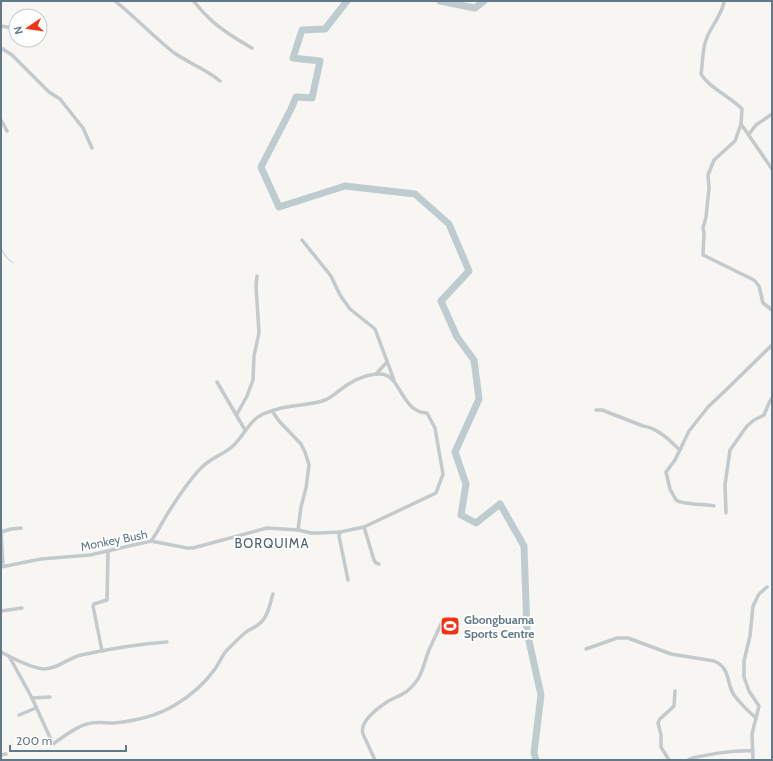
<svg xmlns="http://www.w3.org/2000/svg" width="773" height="761" viewBox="0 0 773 761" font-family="Cabin,sans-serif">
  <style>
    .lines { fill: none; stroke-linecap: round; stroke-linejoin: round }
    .stream { stroke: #beccd0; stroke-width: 1 }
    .river { stroke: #beccd0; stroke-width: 7 }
    .minor { stroke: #c4c9cc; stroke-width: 3.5 }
    .labels { text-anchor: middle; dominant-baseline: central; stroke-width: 4; stroke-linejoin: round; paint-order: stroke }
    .street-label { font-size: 12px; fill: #627a87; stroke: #fff }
    .poi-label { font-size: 12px; font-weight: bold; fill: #627a87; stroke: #fff; text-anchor: start }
    .neighbourhood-label { font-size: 13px; letter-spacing: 1px; fill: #51626b; stroke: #fff }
  </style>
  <rect width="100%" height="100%" fill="#f7f6f2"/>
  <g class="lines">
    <polyline class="stream" points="1,248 6,257 13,263"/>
    <g class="river">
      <polyline points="347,1 325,29 302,30 293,58 320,61 312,98 296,97 291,109 261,167 279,207 345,186 415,194 449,224 469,271 441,301 457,337 474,360 479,399 455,452 466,484 461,515 476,523 500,504 524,546 527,632 541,695 534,753 536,760"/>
      <polyline points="440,1 475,8 484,1"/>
    </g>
    <g class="minor">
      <path d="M 115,1 C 135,17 153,36 173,52 C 188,63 206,69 220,81"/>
      <path d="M 193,1 C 198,5 201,11 206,15 C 219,29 236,39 252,48"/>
      <path d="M 724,1 C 723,14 710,27 706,40 C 702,51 703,63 701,74 C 708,87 731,97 742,109 L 741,124 L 735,141 L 714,160 L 708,175 L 709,188 L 706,217 L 703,228 L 704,233 L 703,255 L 754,280 L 759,286 L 763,303 L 772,310"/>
      <polyline points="1,26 12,28"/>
      <polyline points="1,48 12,55 49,92 60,99 83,128 92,148"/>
      <polyline points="1,120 7,131"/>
      <polyline points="741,124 772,169"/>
      <polyline points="749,134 756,125 772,114"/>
      <polyline points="302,240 331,276 340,295 350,309 375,329 394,380"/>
      <polyline points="376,374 387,362"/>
      <polyline points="217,382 245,430"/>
      <path d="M 596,410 L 602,410 L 643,426 C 658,428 670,441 680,450"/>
      <polyline points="272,411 279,421 301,444 305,452 309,465 306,488 301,507 298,530"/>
      <polyline points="237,414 247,396 253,380 254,356 259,333 256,286 257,276"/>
      <path d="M 714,506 C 704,504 683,505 676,500 L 670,489 L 666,472 L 675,460 L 689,431 L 708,407 L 727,389 L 772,345"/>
      <polyline points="726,513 725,485 730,450 747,426 754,420 764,415 769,403 772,398"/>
      <polyline points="364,527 374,560 376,563 379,564"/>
      <polyline points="1,530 3,566"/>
      <polyline points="1,532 11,529 21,528"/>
      <polyline points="340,532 339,536 348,580"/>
      <path d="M 1,567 L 41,559 L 90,555 L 151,541 L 187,548 L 193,548 L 267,528 L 298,530 L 311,533 L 319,533 L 340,532 L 364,527 L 436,493 L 443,474 L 435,428 L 427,413 C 401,412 401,375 381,374 C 370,373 356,379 347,385 C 339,390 333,397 325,400 C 317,403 309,404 301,405 C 288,406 275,409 263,414 C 249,421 245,434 234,445 C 225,454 212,457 202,467 C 189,480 178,497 168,513 C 162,522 158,532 151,541"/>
      <polyline points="1,611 22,608"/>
      <path d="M 586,649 L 617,638 L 628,638 L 671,654 L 714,661 C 731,668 726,683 734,695 C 740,703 748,711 756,718"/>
      <polyline points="102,651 93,606 94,604 107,600 108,552"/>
      <path d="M 1,652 C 12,658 32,668 44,669 C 58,669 68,658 81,655 C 109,649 138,644 167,642"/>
      <path d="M 9,656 L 32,698 L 53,744 C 63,737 75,727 87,724 C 96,721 104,723 114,723 C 135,721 157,716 175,705 C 190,696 205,683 215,669 C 220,662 222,655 228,649 C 234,643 240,637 246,632 C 252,628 259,626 263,620 C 269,613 270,603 273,594"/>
      <polyline points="32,698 50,697"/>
      <polyline points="19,715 36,708"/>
      <polyline points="1,755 6,754"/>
      <path d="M 375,760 L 363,734 C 359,722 378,708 387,702 C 393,698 400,696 406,692 C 423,678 422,668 429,650 C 433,641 437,633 441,624"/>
      <polyline points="669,760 661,747 661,735 658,723 660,719 674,706 675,691"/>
      <path d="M 688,760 L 692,758 C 712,754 732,750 753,751"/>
      <polyline points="753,760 752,734 759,706 749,691 744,677 744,661 750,636 753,606 759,594 767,587"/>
    </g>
  </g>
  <defs>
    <symbol id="stadium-square" viewBox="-11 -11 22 22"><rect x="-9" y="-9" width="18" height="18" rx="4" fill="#f43215" stroke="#fff"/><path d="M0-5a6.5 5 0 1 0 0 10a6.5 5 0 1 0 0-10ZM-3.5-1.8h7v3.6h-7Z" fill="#fff"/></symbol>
  </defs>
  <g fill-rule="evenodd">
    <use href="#stadium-square" x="439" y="615" width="22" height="22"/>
  </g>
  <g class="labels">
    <g class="street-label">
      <text transform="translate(114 540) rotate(-11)">Monkey Bush</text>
    </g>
    <g class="poi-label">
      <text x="464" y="619">Gbongbuama<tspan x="464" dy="14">Sports Centre</tspan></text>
    </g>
    <g class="neighbourhood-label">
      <text x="272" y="543">BORQUIMA</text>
    </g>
  </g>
  <rect width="773" height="761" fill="none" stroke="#627a87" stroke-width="4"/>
  <g transform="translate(28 28) rotate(257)"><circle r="19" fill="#ffffff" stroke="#c0cacf"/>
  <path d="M0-3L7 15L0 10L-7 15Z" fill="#f43215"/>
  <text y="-6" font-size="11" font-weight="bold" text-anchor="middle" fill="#627a87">N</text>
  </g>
  <path d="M10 745v6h116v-6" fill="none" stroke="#627a87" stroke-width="2"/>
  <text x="16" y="745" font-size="12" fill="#627a87" stroke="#ffffff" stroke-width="3" paint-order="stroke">200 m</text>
</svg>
